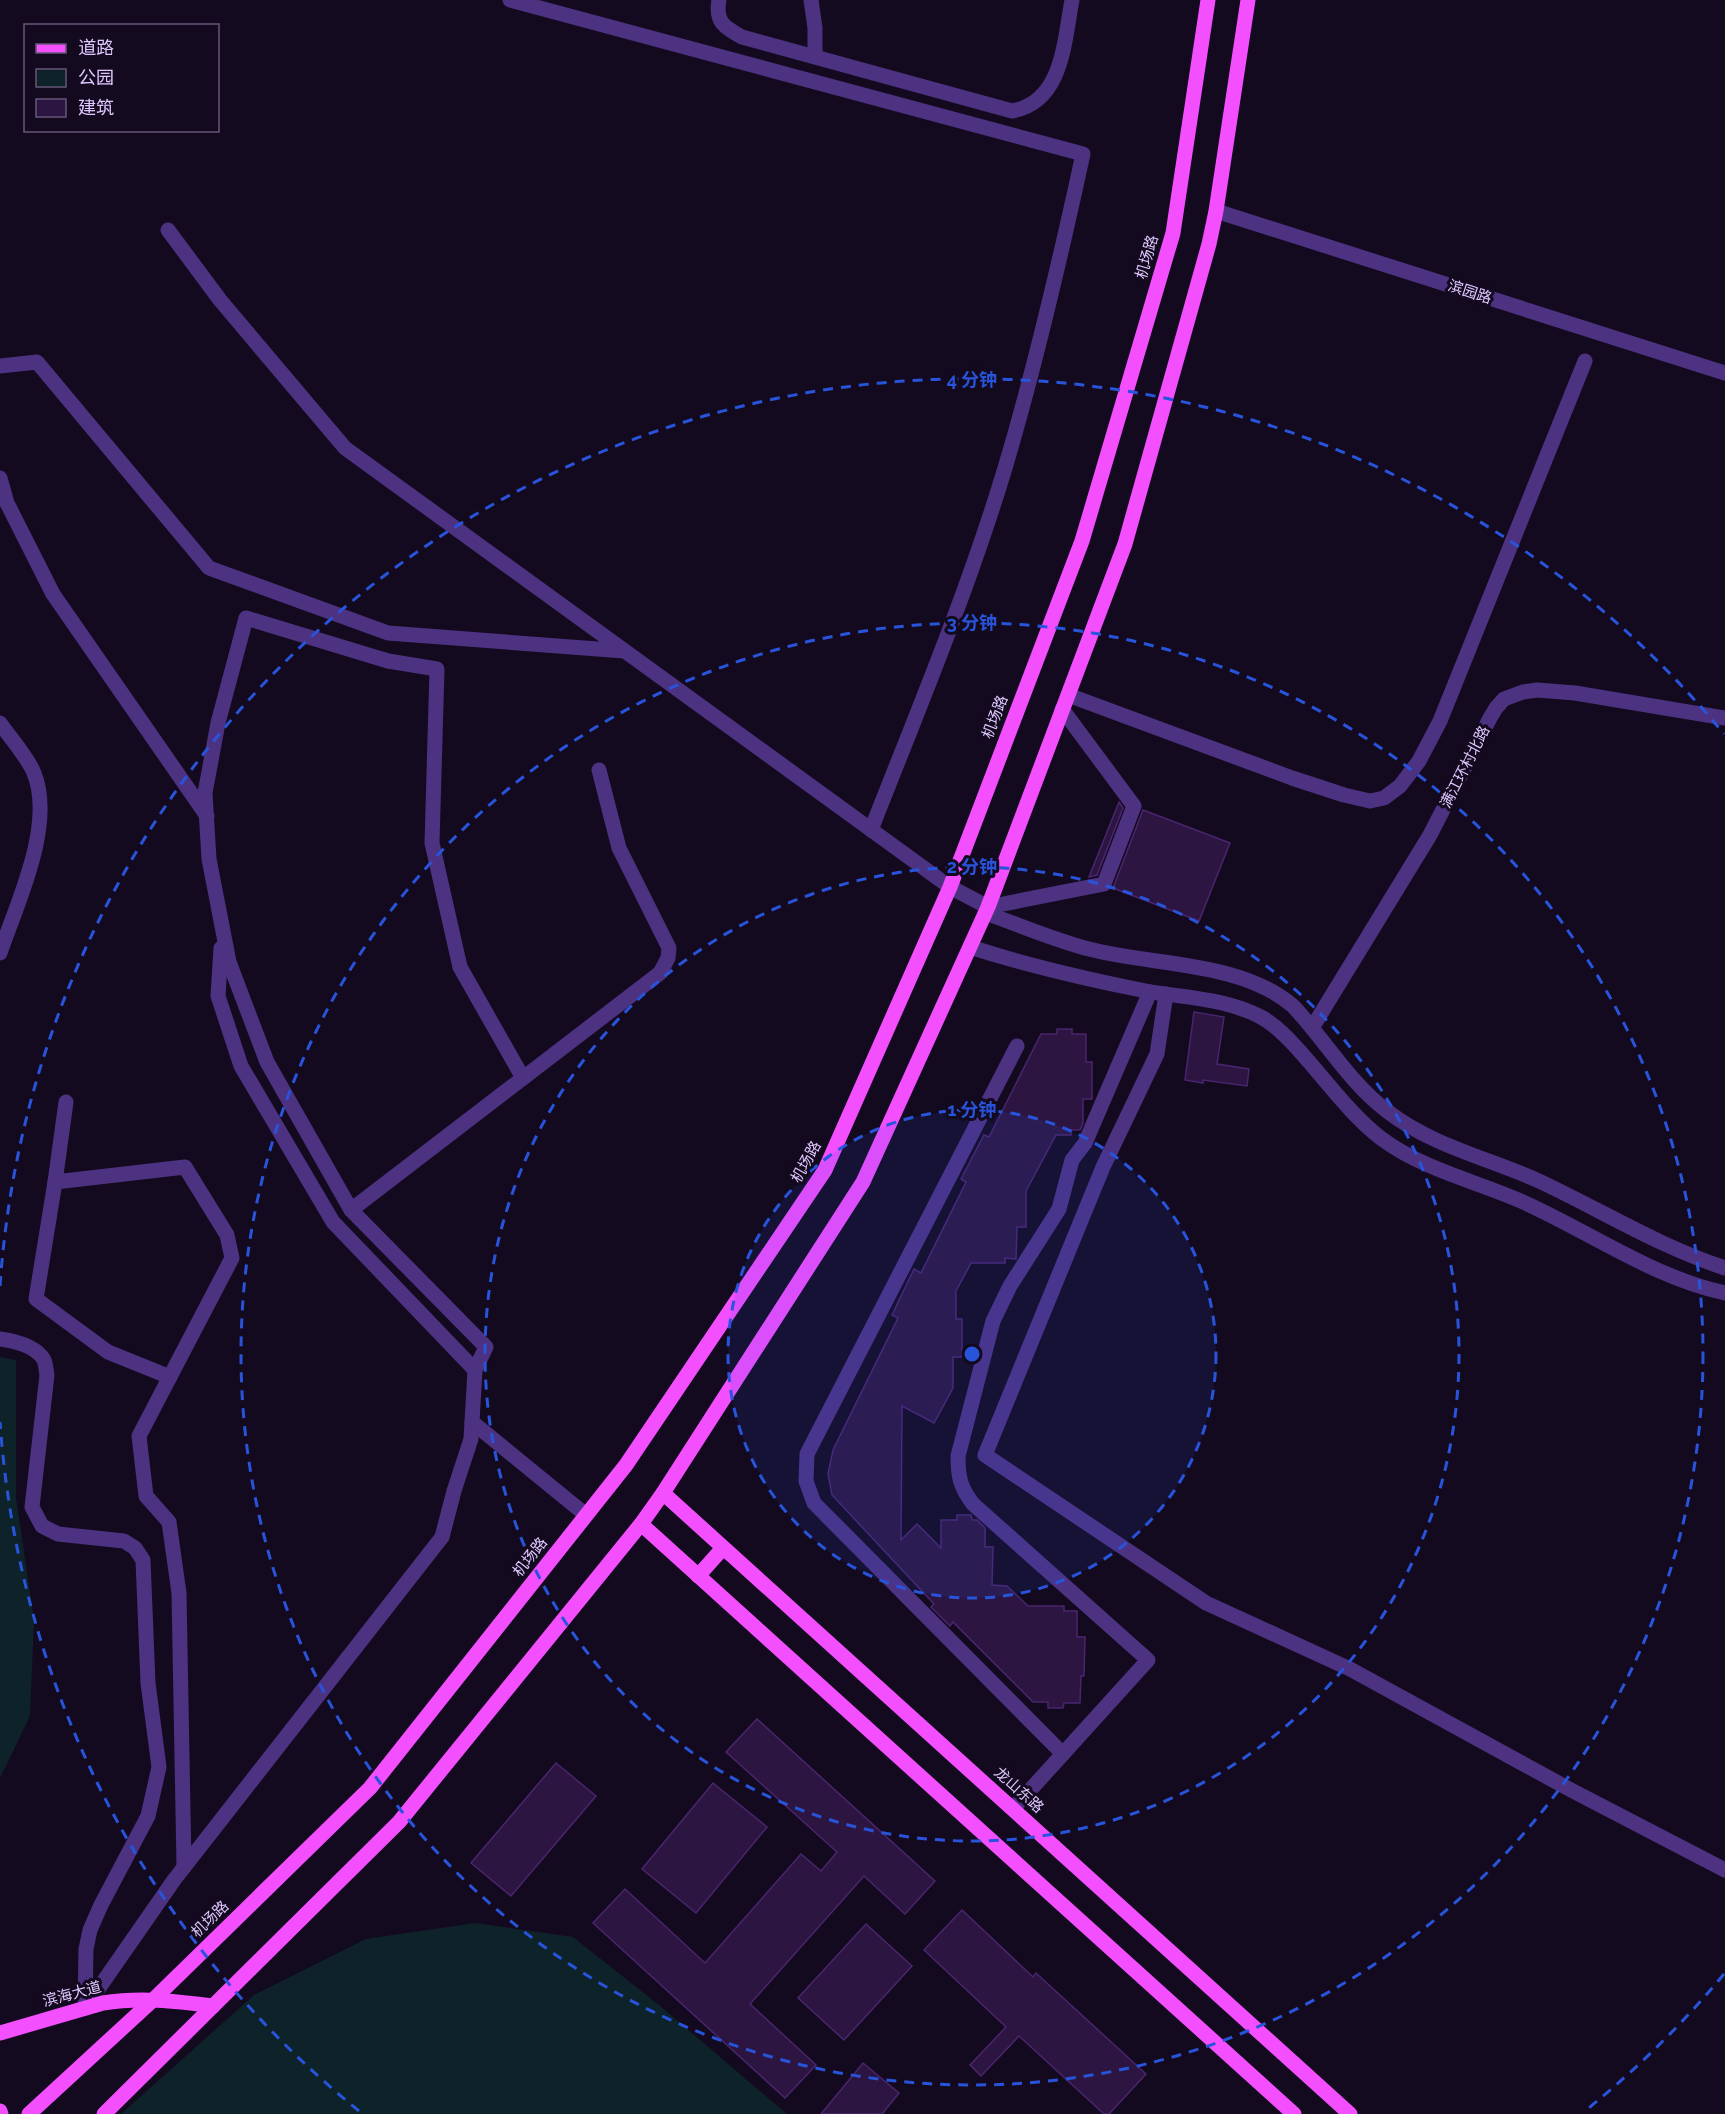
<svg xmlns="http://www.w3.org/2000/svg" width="1725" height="2114" viewBox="0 0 1725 2114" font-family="Raleway,'Noto Sans SC',sans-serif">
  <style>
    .green { fill: #0d2229 }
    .building { fill: #2c1541; stroke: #4a256f; stroke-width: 1.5 }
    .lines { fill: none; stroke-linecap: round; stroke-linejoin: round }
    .minor { stroke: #4d3282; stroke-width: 15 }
    .major { stroke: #f34fff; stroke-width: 15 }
    .ring { fill: none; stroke: #2754da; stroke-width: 3; stroke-dasharray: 10 8 }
    .labels { text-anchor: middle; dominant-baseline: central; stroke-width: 6; stroke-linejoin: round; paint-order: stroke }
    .street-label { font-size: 15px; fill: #dfc8ff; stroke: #140a1f }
    .centre { fill: #2754da; stroke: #140a1f; stroke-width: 3 }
    .ring-label { font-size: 18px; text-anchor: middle; font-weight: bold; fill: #2754da; stroke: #140a1f; stroke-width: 6; stroke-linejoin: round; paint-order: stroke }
  </style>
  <rect width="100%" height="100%" fill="#140a1f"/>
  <g class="green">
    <polygon points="0,1357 16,1360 16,1498 34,1620 30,1716 0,1778"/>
    <polygon points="475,1923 573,1937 659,2005 787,2114 121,2114 254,1995 366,1939"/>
  </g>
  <g class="building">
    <polygon points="1119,802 1123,808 1097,875 1089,877"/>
    <polygon points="1143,810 1230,843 1199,921 1113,888"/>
    <polygon points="1194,1012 1224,1017 1217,1064 1249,1069 1247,1086 1203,1080 1203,1083 1185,1080"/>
    <polygon points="1057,1029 1072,1029 1072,1034 1086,1034 1086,1062 1092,1062 1092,1099 1083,1099 1083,1123 1080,1130 1071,1130 1071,1135 1056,1135 1026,1191 1026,1227 1017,1227 1016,1259 1005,1258 1005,1263 971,1263 956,1291 956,1319 962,1319 962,1357 953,1357 953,1388 934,1423 902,1406 901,1540 917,1524 941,1548 941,1520 957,1520 957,1515 971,1515 972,1520 977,1520 985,1528 985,1547 993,1547 992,1585 1007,1586 1028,1606 1064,1606 1064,1611 1077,1611 1077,1637 1085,1637 1084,1676 1081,1676 1080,1703 1064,1703 1063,1708 1048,1708 1048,1702 1033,1702 953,1622 950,1626 931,1607 934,1604 832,1495 828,1474 833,1450 898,1318 892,1315 914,1269 921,1273 966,1182 961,1179 984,1135 989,1137 1041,1034 1057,1034"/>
    <polygon points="757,1719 935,1881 905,1914 864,1876 750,2004 816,2065 785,2098 593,1923 625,1889 705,1963 801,1854 821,1871 837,1852 726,1752"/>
    <polygon points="556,1763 596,1796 511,1896 471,1863"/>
    <polygon points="713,1783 767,1827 696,1913 642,1869"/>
    <polygon points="962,1910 1033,1977 1036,1973 1146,2074 1109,2114 1104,2114 1019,2036 981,2076 970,2065 1006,2027 924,1950"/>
    <polygon points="866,1924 912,1966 844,2040 798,1998"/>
    <polygon points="863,2063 899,2093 882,2114 821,2114"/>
  </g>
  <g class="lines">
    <g class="minor">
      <path d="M 510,0 L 1083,154 C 1060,260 1036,364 1005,468 C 968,591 918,710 871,830"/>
      <path d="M 719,0 C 715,22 724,27 742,37 L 1012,111 C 1063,102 1064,42 1072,0"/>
      <polyline points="811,0 815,28 815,57"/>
      <polyline points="1216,211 1725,373"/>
      <polyline points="168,230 220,300 345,448 950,887 988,907 1104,884 1134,806 1062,709"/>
      <polyline points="0,366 37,362 209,568 388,633 624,651"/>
      <polyline points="0,478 7,503 53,594 207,816"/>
      <polyline points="1068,695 1292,778 1344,795 1370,801 1384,798 1400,786 1419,761 1440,721 1585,361"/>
      <path d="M 0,723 C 11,739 27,756 34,773 C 55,825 17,903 0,953"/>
      <path d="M 985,913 C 1020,925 1054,940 1089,949 C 1154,966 1241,961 1293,1006 C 1325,1040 1349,1082 1387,1111 C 1432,1146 1488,1158 1539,1181 C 1601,1210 1660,1247 1725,1268"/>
      <path d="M 970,947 C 1029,966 1086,979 1146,991 C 1185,998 1225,998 1261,1017 C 1274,1024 1285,1035 1295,1046 C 1323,1076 1350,1115 1382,1139 C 1424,1170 1476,1181 1523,1202 C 1590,1232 1652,1277 1725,1293"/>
      <polyline points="221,948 218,996 241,1066 333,1222 475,1370"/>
      <polyline points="1166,994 1157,1054 1103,1167 985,1455 1206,1603 1350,1669 1571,1790 1725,1870"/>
      <polyline points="1312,1028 1430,835 1490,718 1496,708 1504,699 1523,692 1537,690 1575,693 1725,718"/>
      <polyline points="1017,1046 807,1454 806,1481 814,1503 1063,1754"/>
      <polyline points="66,1102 55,1182 185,1167 227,1235 232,1258 139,1436 146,1496 169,1522 179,1593 184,1866"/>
      <polyline points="55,1182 36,1299 108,1352 170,1377"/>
      <polyline points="351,1210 267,1062 229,962 209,859 205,793 218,723 246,618 388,661 437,669 432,843 460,967 523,1078"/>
      <path d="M 0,1339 C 14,1341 36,1346 44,1360 C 46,1364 46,1371 47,1375 L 32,1507 L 42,1526 L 58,1534 L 124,1541 L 135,1548 L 143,1560 L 148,1683 L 159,1767 L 148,1816 L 101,1905 L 90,1930 L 86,1949 L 85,2008"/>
      <polyline points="472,1422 586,1515"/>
      <path d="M 1013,1809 L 1148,1660 L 973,1504 C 960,1487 958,1477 958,1456 L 993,1321 L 1010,1286 L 1059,1209 L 1072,1160 L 1085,1143 L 1150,992"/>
      <polyline points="85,2008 174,1880 442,1537 454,1491 471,1439 475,1370 486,1347 351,1210 660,973 668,958 669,948 619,848 599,770"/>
    </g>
    <g class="major">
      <polyline points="663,1493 1350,2114"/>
      <polyline points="641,1524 1294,2114"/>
      <polyline points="698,1576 723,1548"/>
      <path d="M 0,2033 L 103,2003 C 140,1997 175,2001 213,2006"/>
      <polyline points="0,2111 1,2114"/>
      <polyline points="29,2114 154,1999 370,1788 626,1465 825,1170 950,887 1082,541 1173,233 1208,0"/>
      <polyline points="104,2114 399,1822 641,1524 663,1493 863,1182 988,907 1125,544 1209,244 1216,211 1248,0"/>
    </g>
  </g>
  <circle cx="972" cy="1354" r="244" fill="#2754da" fill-opacity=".12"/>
  <g class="ring">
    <circle cx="972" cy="1354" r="244"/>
    <circle cx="972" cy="1354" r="487"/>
    <circle cx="972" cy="1354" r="731"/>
    <path d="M1724 1974A974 974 0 0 1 1585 2111M359 2111A974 974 0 0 1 0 1422M0 1286A974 974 0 0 1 1724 734"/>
  </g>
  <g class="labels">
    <g class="street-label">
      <text transform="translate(1147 257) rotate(-74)">机场路</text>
      <text transform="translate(1470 292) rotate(18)">滨园路</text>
      <text transform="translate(995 717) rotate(-69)">机场路</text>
      <text transform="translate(1465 767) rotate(-63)">满江环村北路</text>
      <text transform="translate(806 1162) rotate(-61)">机场路</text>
      <text transform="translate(530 1557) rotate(-52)">机场路</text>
      <text transform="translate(1019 1790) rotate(42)">龙山东路</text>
      <text transform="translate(210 1919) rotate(-44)">机场路</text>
      <text transform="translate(72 1994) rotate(-15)">滨海大道</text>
    </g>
  </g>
  <circle cx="972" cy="1354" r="9" class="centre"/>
  <g class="ring-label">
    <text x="972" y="386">4 分钟</text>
    <text x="972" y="629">3 分钟</text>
    <text x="972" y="873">2 分钟</text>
    <text x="972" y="1116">1 分钟</text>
  </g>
  <rect x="24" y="24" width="195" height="108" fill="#140a1f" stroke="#655679" stroke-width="1.5"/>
  <rect x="36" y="44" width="30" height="9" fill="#f34fff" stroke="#655679" stroke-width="1.5"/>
  <text x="78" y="54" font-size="18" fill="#dfc8ff">道路</text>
  <rect x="36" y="69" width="30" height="18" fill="#0d2229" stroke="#655679" stroke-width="1.5"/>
  <text x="78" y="84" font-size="18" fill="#dfc8ff">公园</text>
  <rect x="36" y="99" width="30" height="18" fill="#2c1541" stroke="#655679" stroke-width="1.5"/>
  <text x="78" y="114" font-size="18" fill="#dfc8ff">建筑</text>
</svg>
